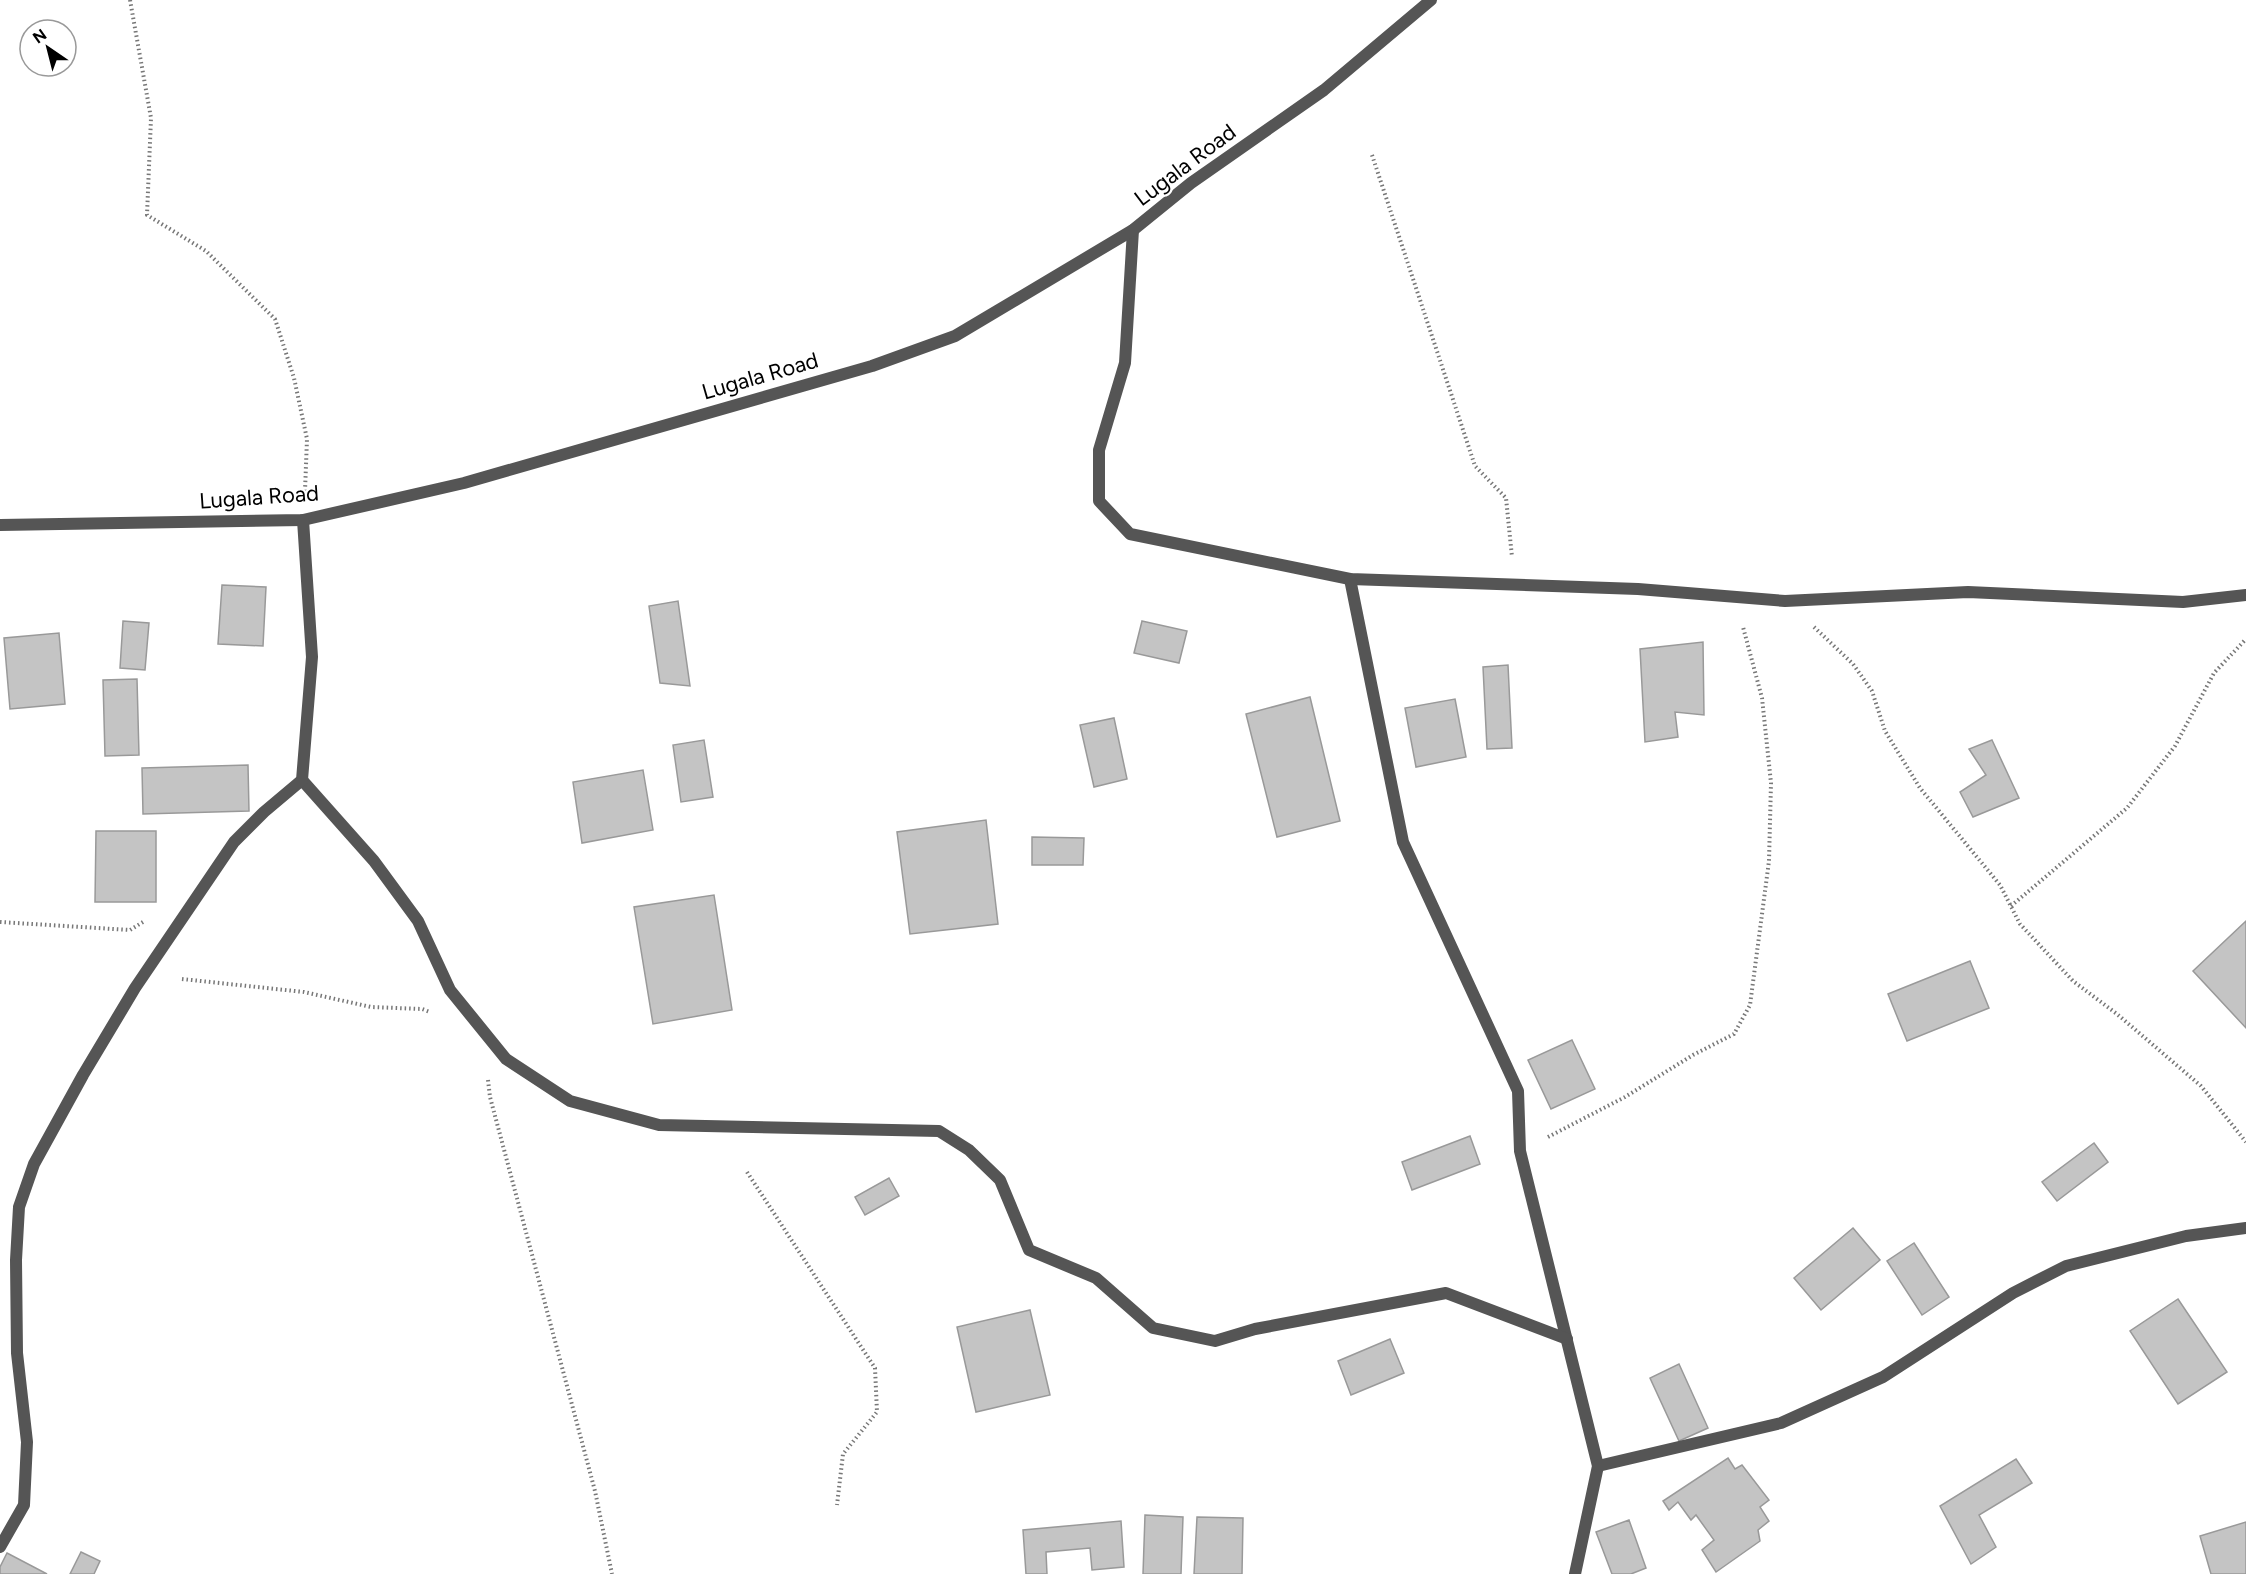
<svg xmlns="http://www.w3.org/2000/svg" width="2246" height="1574" viewBox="0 0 2246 1574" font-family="Figtree,sans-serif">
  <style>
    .building { fill: #c4c4c4; stroke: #999; stroke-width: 1.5 }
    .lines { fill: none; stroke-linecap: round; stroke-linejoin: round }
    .path { stroke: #777; stroke-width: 4; stroke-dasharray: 1.5 3; stroke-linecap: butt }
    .street { stroke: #555; stroke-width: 12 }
    .labels { text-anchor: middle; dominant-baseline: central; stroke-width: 4.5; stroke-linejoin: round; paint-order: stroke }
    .street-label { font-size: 22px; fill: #000; stroke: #fff }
  </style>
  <rect width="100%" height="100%" fill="#fff"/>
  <g class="building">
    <polygon points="222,585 266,587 263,646 218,644"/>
    <polygon points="678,601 690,686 660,683 649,606"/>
    <polygon points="123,621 149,623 145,670 120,668"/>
    <polygon points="1142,621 1187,631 1179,663 1134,653"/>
    <polygon points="59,633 65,704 10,709 4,638"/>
    <polygon points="1703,642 1704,715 1675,712 1678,737 1645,742 1640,649"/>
    <polygon points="1508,665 1512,748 1487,749 1483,667"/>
    <polygon points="137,679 139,755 105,756 103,680"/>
    <polygon points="1310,697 1340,821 1277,837 1246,714"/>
    <polygon points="1455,699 1466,757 1416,767 1405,708"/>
    <polygon points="1114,718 1127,779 1094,787 1080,725"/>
    <polygon points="704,740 713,797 681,802 673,745"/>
    <polygon points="1992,740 2019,798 1973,817 1960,792 1986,775 1969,749"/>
    <polygon points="248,765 249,811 143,814 142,768"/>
    <polygon points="643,770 653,830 582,843 573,782"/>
    <polygon points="986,820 998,924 910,934 897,832"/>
    <polygon points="96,831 156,831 156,902 95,902"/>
    <polygon points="1032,837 1084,838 1083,865 1032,865"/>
    <polygon points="714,895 732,1010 653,1024 634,907"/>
    <polygon points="2246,921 2246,1028 2193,971"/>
    <polygon points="1970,961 1989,1008 1907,1041 1888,994"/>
    <polygon points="1572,1040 1595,1089 1551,1109 1528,1060"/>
    <polygon points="1470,1136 1480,1164 1412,1190 1402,1162"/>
    <polygon points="2094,1143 2108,1162 2057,1201 2042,1182"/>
    <polygon points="889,1178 899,1196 865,1215 855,1197"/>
    <polygon points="1853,1228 1880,1260 1821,1310 1794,1278"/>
    <polygon points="1914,1243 1949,1297 1922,1315 1887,1261"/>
    <polygon points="2178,1299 2227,1372 2178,1404 2130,1331"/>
    <polygon points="1030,1310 1050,1395 976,1412 957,1327"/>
    <polygon points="1390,1339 1404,1373 1351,1395 1338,1361"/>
    <polygon points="1679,1364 1708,1428 1679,1441 1650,1378"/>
    <polygon points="1728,1458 1735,1469 1742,1465 1769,1500 1760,1507 1769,1521 1758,1530 1760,1541 1716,1572 1702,1550 1714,1540 1696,1515 1691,1520 1678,1502 1669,1510 1663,1501"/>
    <polygon points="2016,1459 2032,1483 1979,1515 1996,1547 1971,1564 1940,1506"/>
    <polygon points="1145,1515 1183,1517 1181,1574 1143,1574"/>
    <polygon points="1197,1517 1243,1518 1242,1574 1194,1574"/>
    <polygon points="1629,1520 1646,1568 1631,1574 1612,1574 1596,1532"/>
    <polygon points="1121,1521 1124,1567 1092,1570 1090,1548 1046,1552 1047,1574 1026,1574 1023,1530"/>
    <polygon points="2246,1522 2246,1574 2211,1574 2200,1536"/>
    <polygon points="81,1552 100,1561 94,1574 70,1574"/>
    <polygon points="7,1553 47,1574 0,1574 0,1567"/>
  </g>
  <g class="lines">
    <g class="path">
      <polyline points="130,0 151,118 147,215 206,251 275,319 294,378 307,439 305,491"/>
      <polyline points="1372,155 1475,466 1506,498 1512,557"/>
      <polyline points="1814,627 1853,664 1872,691 1885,731 1920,788 2000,885 2020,924 2073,981 2117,1014 2201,1086 2246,1142"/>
      <polyline points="2011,906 2127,808 2175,746 2214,673 2246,639"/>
      <polyline points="0,922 130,930 143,922"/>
      <polyline points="182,979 304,992 371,1007 422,1009 430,1012"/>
      <polyline points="488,1080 490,1097 595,1491 612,1574"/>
      <polyline points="1548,1137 1625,1097 1693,1055 1734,1034 1750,1005 1769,861 1771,783 1762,698 1743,627"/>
      <polyline points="747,1172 875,1368 877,1412 843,1454 837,1505"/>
    </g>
    <g class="street">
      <polyline points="1133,230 1125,363 1099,450 1099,501 1130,534 1350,579 1638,589 1785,601 1968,592 2183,602 2246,595"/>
      <polyline points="0,525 303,520 464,483 872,366 955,336 1133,230 1191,183 1324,90 1431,0"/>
      <polyline points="1350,579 1403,842 1518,1091 1520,1151 1598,1466 1575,1574"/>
      <polyline points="302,780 374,861 418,921 450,990 506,1059 570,1101 659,1125 939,1131 969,1150 1000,1180 1029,1250 1096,1278 1153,1328 1215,1341 1255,1329 1446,1293 1567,1339"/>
      <polyline points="1598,1466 1781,1423 1883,1377 2013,1293 2066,1266 2186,1236 2246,1228"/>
      <polyline points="0,1547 24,1505 27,1442 17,1353 16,1260 19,1207 34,1164 83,1075 135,988 234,842 264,812 302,780 312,657 303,520"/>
    </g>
  </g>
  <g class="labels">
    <g class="street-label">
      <text transform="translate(1185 165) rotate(-37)">Lugala Road</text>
      <text transform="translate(760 376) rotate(-16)">Lugala Road</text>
      <text transform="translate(259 497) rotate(-4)">Lugala Road</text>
    </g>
  </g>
  <g transform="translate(48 48) rotate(325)"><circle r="28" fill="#ffffff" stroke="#999999" stroke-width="1.5"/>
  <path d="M0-4.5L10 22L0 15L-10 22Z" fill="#000000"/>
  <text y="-9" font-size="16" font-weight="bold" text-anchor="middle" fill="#000000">N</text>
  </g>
</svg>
